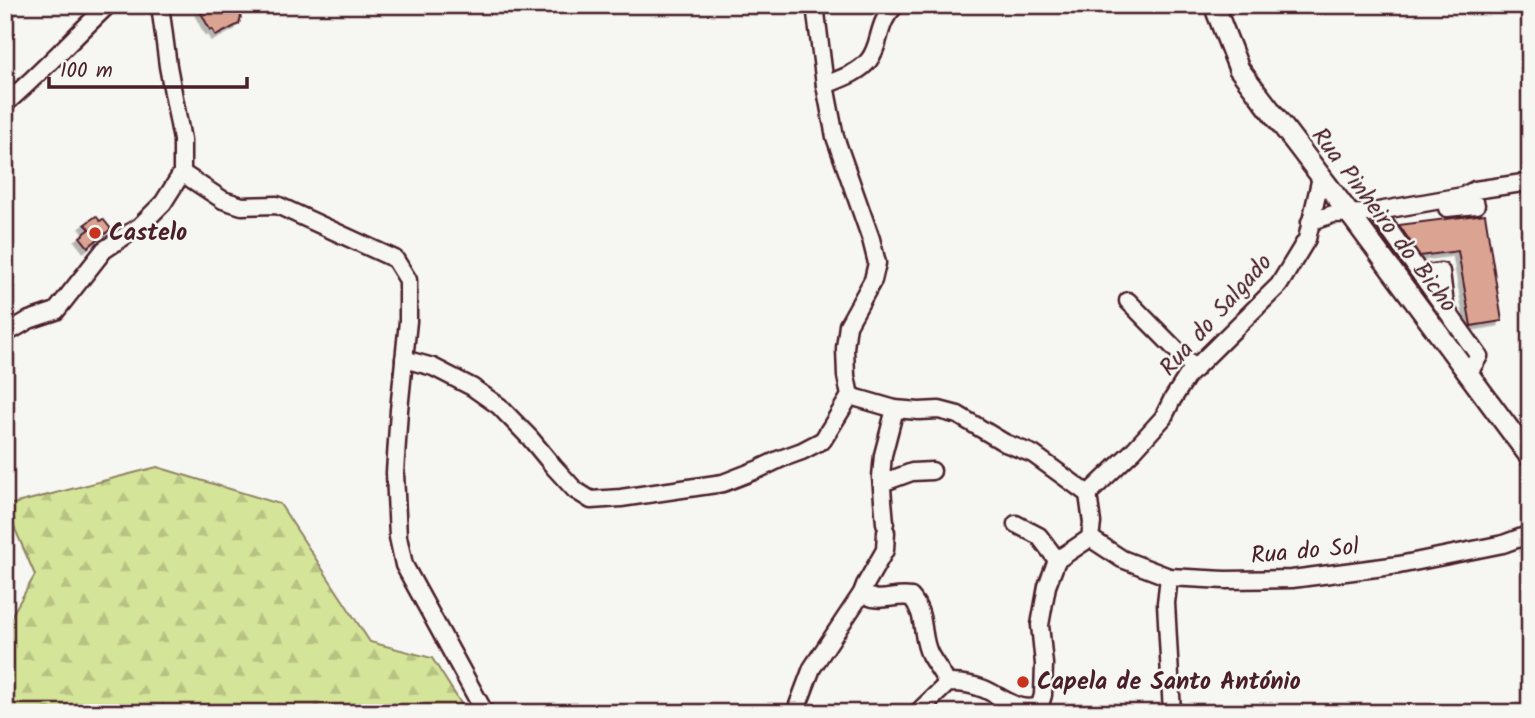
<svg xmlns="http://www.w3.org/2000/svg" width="1535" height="718" viewBox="0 0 1535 718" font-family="Kalam,sans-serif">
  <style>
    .forest { fill: url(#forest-firs); stroke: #8f8262; stroke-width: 2 }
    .building { fill: #daa392; stroke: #4a1f2b; stroke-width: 2; filter: url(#shadow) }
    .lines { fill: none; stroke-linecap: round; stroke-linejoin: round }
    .minor-casing { stroke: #4a1f2b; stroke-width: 21 }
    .major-casing { stroke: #4a1f2b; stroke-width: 24 }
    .minor { stroke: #f6f6f2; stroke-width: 16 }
    .major { stroke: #f6f6f2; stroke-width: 19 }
    .poi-dot { fill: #c8321e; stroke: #f6f6f2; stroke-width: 2.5 }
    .labels { text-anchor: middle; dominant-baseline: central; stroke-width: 5; stroke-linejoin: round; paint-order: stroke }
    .street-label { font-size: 24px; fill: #4a1f2b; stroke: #f6f6f2 }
    .poi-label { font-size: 24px; font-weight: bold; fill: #4a1f2b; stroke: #f6f6f2; text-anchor: start }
  </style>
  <defs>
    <pattern id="forest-firs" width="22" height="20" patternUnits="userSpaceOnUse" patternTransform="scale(1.75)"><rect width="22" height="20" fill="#d4e498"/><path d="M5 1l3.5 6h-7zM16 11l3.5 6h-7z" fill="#b8c383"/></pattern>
    <filter id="shadow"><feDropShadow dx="-4.5" dy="4.5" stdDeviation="0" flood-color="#0004"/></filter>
  </defs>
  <rect width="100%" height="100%" fill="#f6f6f2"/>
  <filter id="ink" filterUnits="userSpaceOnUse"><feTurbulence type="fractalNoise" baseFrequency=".0143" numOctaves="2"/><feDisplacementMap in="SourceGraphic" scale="14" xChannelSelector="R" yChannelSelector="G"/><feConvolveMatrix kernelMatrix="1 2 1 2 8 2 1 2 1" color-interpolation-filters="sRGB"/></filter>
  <g filter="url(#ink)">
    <polygon class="forest" points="157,467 280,504 370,642 432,658 467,713 5,713 5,627 35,575 5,506"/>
    <g class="building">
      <polygon points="212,5 244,5 239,24 216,36 212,29 210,30 200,11"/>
      <polygon points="1485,214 1502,321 1471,326 1458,251 1420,256 1399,225"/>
      <polygon points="96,216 100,221 103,219 111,229 88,247 80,237 90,229 85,224"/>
    </g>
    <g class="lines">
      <defs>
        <g id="minor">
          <polyline points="160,5 168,66 182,140 182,173 223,200 242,206 277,205 395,259 408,280 408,321 399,410 395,473 398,537 404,565 485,713"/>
          <path d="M 825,85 C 840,79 859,73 869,60 C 882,43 876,23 896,5"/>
          <path d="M 5,104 C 41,73 73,38 108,5"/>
          <polyline points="1447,208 1476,205"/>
          <polyline points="1380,217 1479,356 1468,374"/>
          <polyline points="1310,222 1333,214 1367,213 1463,196 1475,190 1530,182"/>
          <polyline points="1421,275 1441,272 1445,305"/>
          <polyline points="1128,301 1195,369"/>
          <polyline points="5,334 29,320 56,311 104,250 140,226 163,203 182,173"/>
          <polyline points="404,359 433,367 472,387 499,406 530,438 554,467 575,490 591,500 621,498 723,483 759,469 780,459 802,451 823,440 850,396 846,376 845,348 848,325 873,280 877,263 871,239 835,137 825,85 815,5"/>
          <polyline points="850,396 895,409 919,411 939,410 958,415 1005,443 1033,454 1088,494"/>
          <polyline points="882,483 912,472 932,471"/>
          <polyline points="1088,494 1133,451 1163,418 1172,400 1188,375 1279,285 1307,239 1321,177"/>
          <polyline points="885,523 881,477 883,455 895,409"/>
          <polyline points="1016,524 1039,536 1057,560"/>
          <polyline points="1090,538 1122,559 1169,577 1225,580 1292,579 1399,565 1503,544 1530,534"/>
          <polyline points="1169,577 1166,603 1172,713"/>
          <path d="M 862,593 C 880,605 891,594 911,597 C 927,615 920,636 930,655 C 936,666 943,673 947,684"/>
          <polyline points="795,713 812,668 862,593 865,585 885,550 886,532"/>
          <path d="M 917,713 L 947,684 L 951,683 C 961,683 974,685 984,689 C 1001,696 1021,715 1040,705 L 1043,695 L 1044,664 L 1040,625 L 1047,586 L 1057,560 L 1090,538 L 1092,523 L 1088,494"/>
        </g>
        <polyline id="major" points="1215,5 1217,13 1239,69 1355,221 1530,457"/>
      </defs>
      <use href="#minor" class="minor-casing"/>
      <use href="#major" class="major-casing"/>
      <use href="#minor" class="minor"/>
      <use href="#major" class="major"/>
    </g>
  </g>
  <g class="poi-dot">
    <circle cx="95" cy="233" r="7"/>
    <circle cx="1023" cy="682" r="7"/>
  </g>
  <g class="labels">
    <g class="street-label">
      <text transform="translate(1384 220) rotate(53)">Rua Pinheiro do Bicho</text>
      <text transform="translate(1216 315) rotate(-48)">Rua do Salgado</text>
      <text transform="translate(1305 552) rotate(-5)">Rua do Sol</text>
    </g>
    <g class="poi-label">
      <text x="109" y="233">Castelo</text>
      <text x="1037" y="682">Capela de Santo António</text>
    </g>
  </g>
  <rect width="1535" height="718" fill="none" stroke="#f6f6f2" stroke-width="28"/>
  <rect x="14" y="14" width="1507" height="690" fill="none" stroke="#4a1f2b" stroke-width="2.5" filter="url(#ink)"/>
  <path d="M49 77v10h198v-10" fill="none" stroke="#4a1f2b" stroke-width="3.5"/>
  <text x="60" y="77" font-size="21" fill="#4a1f2b" stroke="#f6f6f2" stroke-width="5" paint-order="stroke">100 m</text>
</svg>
